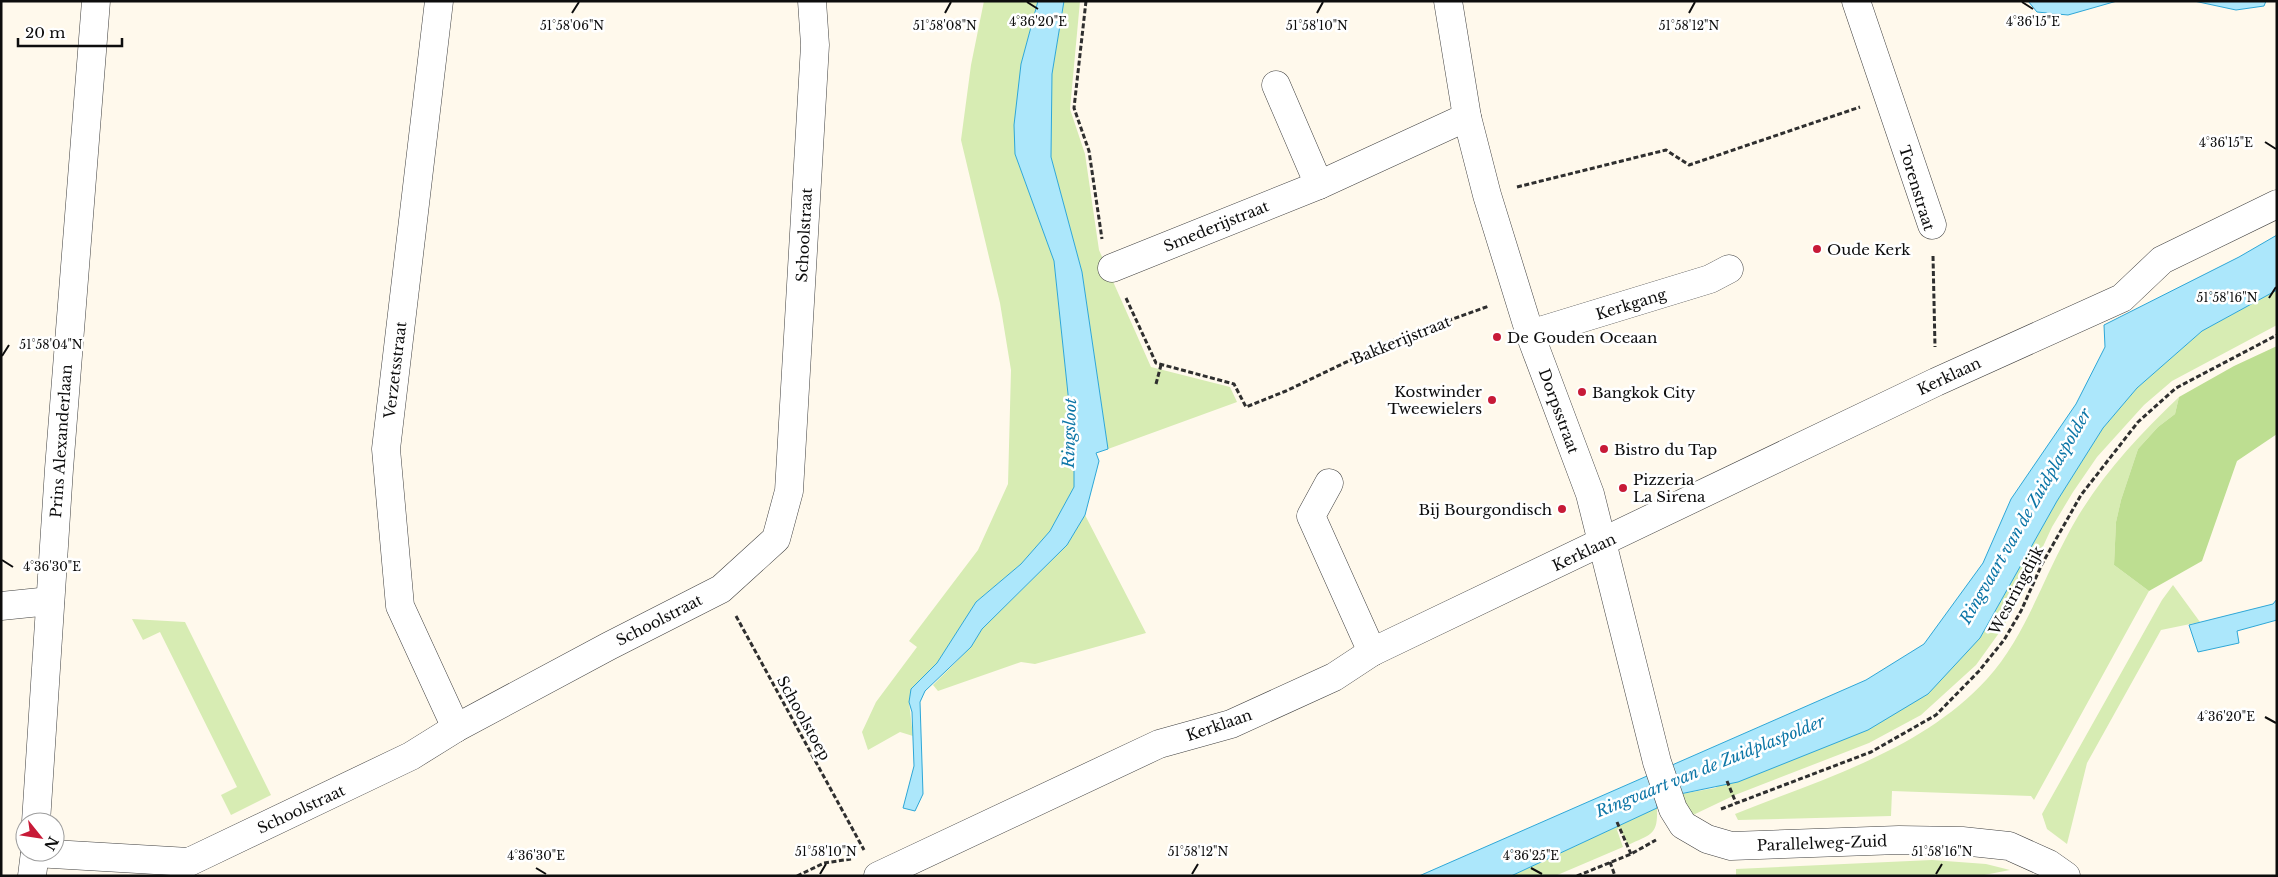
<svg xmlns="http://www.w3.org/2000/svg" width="2278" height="877" viewBox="0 0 2278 877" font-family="'Libre Baskerville',serif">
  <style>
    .green { fill: #d7ecb3 }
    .forest { fill: #bdde91 }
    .water { fill: #ace7fb; stroke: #2ea7d7 }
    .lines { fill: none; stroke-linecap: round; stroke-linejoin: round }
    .minor-casing { stroke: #404040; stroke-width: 29 }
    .path { stroke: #2f2f2f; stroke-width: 3; stroke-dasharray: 5 2.5; stroke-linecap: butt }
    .minor { stroke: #fff; stroke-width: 28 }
    .ticks { fill: none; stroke: #0d0d0d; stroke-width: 2 }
    .poi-dot { fill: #c71a37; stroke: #fff; stroke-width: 2 }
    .labels { text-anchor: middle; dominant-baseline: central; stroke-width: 5; stroke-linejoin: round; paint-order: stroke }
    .street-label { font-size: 15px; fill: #0d0d0d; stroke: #fff }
    .poi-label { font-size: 15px; fill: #0d0d0d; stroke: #fff; text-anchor: start }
    .water-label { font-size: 16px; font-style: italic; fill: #0d76a7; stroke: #fff }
    .ticks-label { font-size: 12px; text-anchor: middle; fill: #0d0d0d; stroke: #fff; stroke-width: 5; stroke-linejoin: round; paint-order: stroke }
  </style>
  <rect width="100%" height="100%" fill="#fff9ec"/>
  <g class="green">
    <polygon points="984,1 1038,1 1021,64 1015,154 1054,261 1074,451 1074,487 1050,531 1021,564 976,602 937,663 911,689 909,702 913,736 900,732 868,750 862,732 876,702 917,647 909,641 978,550 1008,484 1011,370 1000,303 961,140 971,65"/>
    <polygon points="1064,1 1080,1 1070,109 1085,154 1099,250 1151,367 1230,387 1237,402 1108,449 1082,272 1051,157 1052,74"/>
    <polygon points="2277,290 2277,325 2172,381 2144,405 2097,457 2073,492 2052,527 2015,607 1999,633 1976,665 1921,715 1869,743 1735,795 1693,815 1681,794 1715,788 1980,638 2057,501 2103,428 2137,388 2202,331"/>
    <path d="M 2179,397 L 2175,414 L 2158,427 L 2138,449 L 2121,500 L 2116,522 L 2114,565 L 2149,591 L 2034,800 L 2031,796 L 1892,791 L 1891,816 L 1738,820 L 1735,814 C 1822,779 1921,751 1987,679 C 2024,638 2040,586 2066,538 C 2094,483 2135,439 2179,397 Z"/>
    <polygon points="1085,515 1146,633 1035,664 1021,662 938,691 933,685 971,647 982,629 1067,545"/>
    <polygon points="2173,585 2200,622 2161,630 2087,763 2067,844 2047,829 2042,814 2162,600"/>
    <polygon points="132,619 185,622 271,795 231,815 221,795 237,787 160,632 143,640"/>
    <path d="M 1657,808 C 1658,836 1651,834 1628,845 L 1619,828 L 1617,830 L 1623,847 L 1555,876 L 1511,876 Z"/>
    <polygon points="1932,860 1986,864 2010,870 1979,876 1736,876 1736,869"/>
  </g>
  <polygon class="forest" points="2277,346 2277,434 2237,461 2202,561 2149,591 2114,565 2116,522 2121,500 2138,449 2158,427 2175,414 2179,397 2234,366"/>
  <g class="water">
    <polygon points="1038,1 1064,1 1052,74 1051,157 1082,272 1108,449 1096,453 1099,461 1085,515 1067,545 982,629 971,647 925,691 920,702 923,794 915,811 903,808 914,766 912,712 909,702 911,689 937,663 976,602 1021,564 1050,531 1074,487 1074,451 1054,261 1015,154 1014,125 1021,64"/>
    <polygon points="2028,1 2117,1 2068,15 2037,12"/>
    <polygon points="2194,1 2266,1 2264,6 2236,10"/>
    <polygon points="2277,235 2277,290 2202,331 2137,388 2103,428 2057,501 1980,638 1928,694 1868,730 1738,782 1680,794 1657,803 1657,808 1511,876 1419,876 1866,680 1924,644 1983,563 2011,499 2076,404 2105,347 2104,325 2239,257"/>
    <polygon points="2277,599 2277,620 2237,631 2239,643 2198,652 2189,625 2273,604"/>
  </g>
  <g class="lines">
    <defs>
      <g id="minor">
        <polyline points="439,1 386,449 400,606 456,728"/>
        <polyline points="1448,1 1467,117 1487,195 1530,334 1590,494 1657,762 1673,809 1683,825 1707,839 1731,846 1899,840 1962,841 2009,846 2049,864 2066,876"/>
        <polyline points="1856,1 1932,225"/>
        <polyline points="1276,85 1319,185"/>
        <polyline points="1112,268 1319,185 1467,117"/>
        <polyline points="1530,334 1710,279 1729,269"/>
        <polyline points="1329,483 1311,516 1372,652"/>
        <polyline points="1,606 50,601"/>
        <polyline points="36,822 59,469 96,1"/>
        <polyline points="35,853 189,862 411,756 456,728 609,646 721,589 776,539 789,491 815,45 812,1"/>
        <polyline points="32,876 35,852"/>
        <polyline points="878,876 1159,744 1231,724 1334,677 1372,652 1936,382 2122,298 2162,260 2277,204"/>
      </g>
    </defs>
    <use href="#minor" class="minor-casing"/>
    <g class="path">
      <polyline points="1086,1 1074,108 1089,151 1102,239"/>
      <polyline points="1517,187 1666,150 1689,165 1860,107"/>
      <polyline points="1933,256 1935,347"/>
      <polyline points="1126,298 1156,363 1234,384 1246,407 1286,391 1386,343 1489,306"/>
      <polyline points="1156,384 1161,365"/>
      <polyline points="736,616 864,850"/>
      <polyline points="1727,781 1736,803"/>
      <polyline points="1721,809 1871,752 1936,715 1979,671 2004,640 2021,611 2042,564 2081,495 2138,422 2176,388 2277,335"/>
      <polyline points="1617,822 1631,854"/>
      <polyline points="1610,862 1615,876"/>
      <polyline points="797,876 824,863 851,859"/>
      <polyline points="1577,876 1631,854 1656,840"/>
    </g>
    <use href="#minor" class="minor"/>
  </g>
  <path class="ticks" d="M 1027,2 L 1038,9M 2022,2 L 2033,9M 572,13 L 579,2M 945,13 L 951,2M 1317,13 L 1323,2M 1689,13 L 1695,2M 2265,142 L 2276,149M 2269,298 L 2276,287M 2,356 L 9,345M 2,560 L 13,567M 2265,717 L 2276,723M 536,868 L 546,874M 1531,868 L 1542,874M 820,874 L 826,864M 1192,874 L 1198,864M 1936,874 L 1942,864"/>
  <g class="poi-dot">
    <circle cx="1817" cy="249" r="5"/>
    <circle cx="1497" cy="337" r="5"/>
    <circle cx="1582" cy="392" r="5"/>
    <circle cx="1492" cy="400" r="5"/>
    <circle cx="1604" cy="449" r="5"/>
    <circle cx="1623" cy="488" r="5"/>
    <circle cx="1562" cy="509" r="5"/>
  </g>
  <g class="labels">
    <g class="street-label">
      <text transform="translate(1917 188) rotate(73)">Torenstraat</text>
      <text transform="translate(1216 226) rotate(-22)">Smederijstraat</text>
      <text transform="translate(804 235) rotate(-87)">Schoolstraat</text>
      <text transform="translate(1631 304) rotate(-17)">Kerkgang</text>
      <text transform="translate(1401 340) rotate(-22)">Bakkerijstraat</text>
      <text transform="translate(395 370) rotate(-83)">Verzetsstraat</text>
      <text transform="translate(1949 376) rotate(-25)">Kerklaan</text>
      <text transform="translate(1559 411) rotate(70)">Dorpsstraat</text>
      <text transform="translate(61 441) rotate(-86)">Prins Alexanderlaan</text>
      <text transform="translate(1584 552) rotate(-25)">Kerklaan</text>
      <text transform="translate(2016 590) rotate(-62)">Westringdijk</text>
      <text transform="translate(659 620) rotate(-27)">Schoolstraat</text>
      <text transform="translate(804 718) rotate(61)">Schoolstoep</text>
      <text transform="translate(1219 725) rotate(-19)">Kerklaan</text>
      <text transform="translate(301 809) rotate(-25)">Schoolstraat</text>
      <text transform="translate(1822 843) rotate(-2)">Parallelweg-Zuid</text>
    </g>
    <g class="poi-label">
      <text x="1827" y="249">Oude Kerk</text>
      <text x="1507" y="337">De Gouden Oceaan</text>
      <text x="1482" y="391" text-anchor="end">Kostwinder<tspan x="1482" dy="17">Tweewielers</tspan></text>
      <text x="1592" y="392">Bangkok City</text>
      <text x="1614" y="449">Bistro du Tap</text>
      <text x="1633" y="479">Pizzeria<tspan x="1633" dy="17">La Sirena</tspan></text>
      <text x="1552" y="509" text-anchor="end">Bij Bourgondisch</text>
    </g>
    <g class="water-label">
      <text transform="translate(1069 433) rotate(-88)">Ringsloot</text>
      <text transform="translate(2025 516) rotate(-60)">Ringvaart van de Zuidplaspolder</text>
      <text transform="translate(1710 766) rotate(-22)">Ringvaart van de Zuidplaspolder</text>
    </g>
  </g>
  <g class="ticks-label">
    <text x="1038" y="26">4°36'20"E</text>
    <text x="2033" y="26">4°36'15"E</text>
    <text x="572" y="30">51°58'06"N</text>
    <text x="945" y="30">51°58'08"N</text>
    <text x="1317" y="30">51°58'10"N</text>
    <text x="1689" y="30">51°58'12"N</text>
    <text x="2226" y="147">4°36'15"E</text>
    <text x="2227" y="302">51°58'16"N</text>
    <text x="51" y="349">51°58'04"N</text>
    <text x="52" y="571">4°36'30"E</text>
    <text x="2226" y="721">4°36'20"E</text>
    <text x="826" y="856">51°58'10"N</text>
    <text x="1198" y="856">51°58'12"N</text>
    <text x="1942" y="856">51°58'16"N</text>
    <text x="536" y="860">4°36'30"E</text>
    <text x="1531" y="860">4°36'25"E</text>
  </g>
  <rect width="2278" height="877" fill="none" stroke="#0d0d0d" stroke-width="5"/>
  <g transform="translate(40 837) rotate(120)"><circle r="24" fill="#ffffff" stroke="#9e9e9e"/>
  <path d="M0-4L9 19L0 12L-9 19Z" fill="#c71a37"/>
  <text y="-8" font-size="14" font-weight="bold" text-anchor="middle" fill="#0d0d0d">N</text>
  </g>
  <path d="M18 38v8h104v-8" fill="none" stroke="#0d0d0d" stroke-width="2.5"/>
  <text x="25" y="38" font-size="15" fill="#0d0d0d" stroke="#ffffff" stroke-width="4" paint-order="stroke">20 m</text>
</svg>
